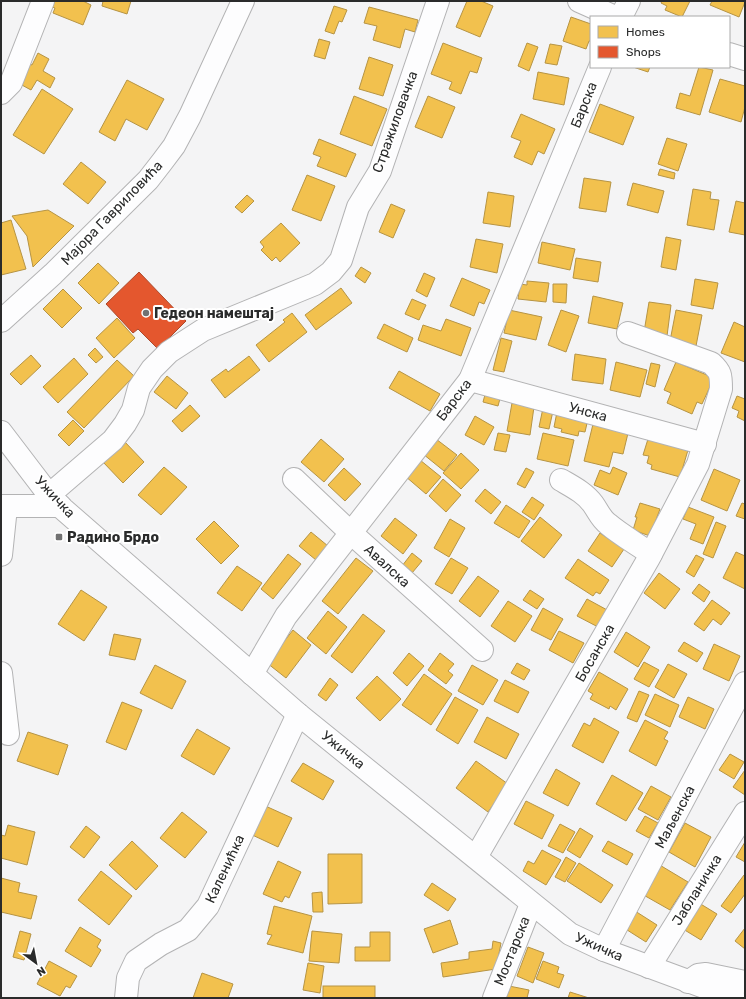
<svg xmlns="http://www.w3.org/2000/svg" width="746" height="999" viewBox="0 0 746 999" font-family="Rubik,sans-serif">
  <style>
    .homes { fill: #f2c14e; stroke: #b69444 }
    .shops { fill: #e4572e; stroke: #ac4a2d }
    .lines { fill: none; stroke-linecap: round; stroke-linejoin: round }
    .minor-casing { stroke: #b3b3b4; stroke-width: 24 }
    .major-casing { stroke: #b3b3b4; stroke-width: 24 }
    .minor { stroke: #fdfdfe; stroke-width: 22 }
    .major { stroke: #fdfdfe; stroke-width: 22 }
    .poi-dot { fill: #717172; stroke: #fff; stroke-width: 1.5 }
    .labels { text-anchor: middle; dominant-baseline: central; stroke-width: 4; stroke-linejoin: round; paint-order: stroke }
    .street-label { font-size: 14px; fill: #2a2b2b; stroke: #fff }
    .poi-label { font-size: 14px; font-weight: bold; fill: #2a2b2b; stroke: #fff; text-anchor: start }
  </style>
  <rect width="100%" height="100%" fill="#f4f4f5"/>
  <g class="homes">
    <polygon points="55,1 83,1 91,5 83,25 53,13 55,8 52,7"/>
    <polygon points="103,1 131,1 127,14 102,6"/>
    <polygon points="467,1 481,1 493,6 480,37 456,27"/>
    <polygon points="662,1 690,1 682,17 665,10 667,6 661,3"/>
    <polygon points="712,1 745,1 745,2 739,17 710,5"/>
    <polygon points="334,6 347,10 342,22 339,21 334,34 325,31"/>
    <polygon points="369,7 418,20 415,32 405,29 400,48 373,40 377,26 364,23"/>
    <polygon points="571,17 591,24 591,41 589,41 586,49 563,41"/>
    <polygon points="319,39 330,42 325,59 314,56"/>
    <polygon points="443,43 482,58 477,73 470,71 461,94 449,89 452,82 431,74"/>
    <polygon points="527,43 538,47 529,71 518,66"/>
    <polygon points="550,44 562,46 557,65 545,63"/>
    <polygon points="38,53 49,59 43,71 55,78 50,88 37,80 31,90 20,84 27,63 32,65"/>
    <polygon points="369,57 393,65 383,96 359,89"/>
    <polygon points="633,67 650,67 648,72"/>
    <polygon points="699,67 713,70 700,115 676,108 680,93 690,96"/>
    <polygon points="538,72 569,78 564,105 533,99"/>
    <polygon points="720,79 745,86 745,107 741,122 709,112"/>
    <polygon points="127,80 164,99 147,130 126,119 115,141 99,132"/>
    <polygon points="42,89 73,109 44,154 13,135"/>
    <polygon points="354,96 387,109 372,146 340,134"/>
    <polygon points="428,96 455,107 442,138 415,127"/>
    <polygon points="600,104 634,117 623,145 589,132"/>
    <polygon points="521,114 555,129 544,154 538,151 532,165 514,157 521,141 511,137"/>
    <polygon points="667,138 687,144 678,171 658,164"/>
    <polygon points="319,139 356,154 346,177 317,166 321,157 313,154"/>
    <polygon points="81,162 106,182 88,204 63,184"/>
    <polygon points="660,169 675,173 674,179 658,175"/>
    <polygon points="307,175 335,186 321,221 292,210"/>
    <polygon points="584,178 611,182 606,212 579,208"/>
    <polygon points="633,183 664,191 658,213 627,205"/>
    <polygon points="693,189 711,192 710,199 719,200 714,230 687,225"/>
    <polygon points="488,192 514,196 510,227 483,223"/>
    <polygon points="247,195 254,201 242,213 235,207"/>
    <polygon points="736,201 745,203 745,235 729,232"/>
    <polygon points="391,204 405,210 393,238 379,232"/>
    <polygon points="48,210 74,226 33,267 27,236 12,216"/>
    <polygon points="11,220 26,269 1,275 1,223"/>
    <polygon points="281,223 300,243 280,262 276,257 272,261 261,250 264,247 260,242"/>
    <polygon points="666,237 681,240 676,270 661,267"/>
    <polygon points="476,239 503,244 497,273 470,267"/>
    <polygon points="542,242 575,249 570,270 538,263"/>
    <polygon points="576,258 601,262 598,282 573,278"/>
    <polygon points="98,263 119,283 99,304 78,283"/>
    <polygon points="361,267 371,273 365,283 355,276"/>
    <polygon points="424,273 435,278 427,297 416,291"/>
    <polygon points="462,278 490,290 484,304 479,302 474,316 450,306"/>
    <polygon points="695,279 718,283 713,309 691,305"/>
    <polygon points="527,281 549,283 546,302 518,299 520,284 527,285"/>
    <polygon points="553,284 567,284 566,303 553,302"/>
    <polygon points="341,288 352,303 316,330 305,315"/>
    <polygon points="63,289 82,308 62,328 43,309"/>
    <polygon points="593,296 623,303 617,329 588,323"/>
    <polygon points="412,299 426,305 419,320 405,314"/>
    <polygon points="649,302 671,305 667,336 644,332"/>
    <polygon points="509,310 542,317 536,340 504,333"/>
    <polygon points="561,310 579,316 566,352 548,345"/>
    <polygon points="676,310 702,315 696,346 670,341"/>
    <polygon points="292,313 307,332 269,362 256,345 285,322 283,320"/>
    <polygon points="117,318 135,338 114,358 96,338"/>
    <polygon points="446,319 471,328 461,356 418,340 423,325 441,331"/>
    <polygon points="734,322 745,327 745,362 721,353"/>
    <polygon points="384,324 413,338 407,352 377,338"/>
    <polygon points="501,338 512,341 504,372 493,370"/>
    <polygon points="95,348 103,357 96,363 88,355"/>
    <polygon points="575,354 606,359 603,384 572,380"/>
    <polygon points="31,355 41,366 21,385 10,374"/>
    <polygon points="249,356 260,370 225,398 211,380 226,369 228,372"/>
    <polygon points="74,358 88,374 58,403 43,387"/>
    <polygon points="117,360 134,376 84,428 67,412"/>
    <polygon points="616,362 647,370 640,397 610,390"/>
    <polygon points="676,362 714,378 702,404 697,402 692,414 667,403 671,393 664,390"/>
    <polygon points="651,363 660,365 655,387 646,384"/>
    <polygon points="399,371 440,394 430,411 389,388"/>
    <polygon points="167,376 188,393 176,409 154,392"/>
    <polygon points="486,391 501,395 498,406 483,402"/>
    <polygon points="737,396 745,399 745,421 737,417 739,411 732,408"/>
    <polygon points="512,403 534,407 530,435 507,431"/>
    <polygon points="190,405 200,416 182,432 172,421"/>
    <polygon points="543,408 553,411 549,429 539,427"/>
    <polygon points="557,412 588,419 585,432 579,431 578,436 561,432 562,429 554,427"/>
    <polygon points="475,416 494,427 484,445 465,435"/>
    <polygon points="73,420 84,431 69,446 58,435"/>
    <polygon points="594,420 629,429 623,454 613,452 609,467 584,461"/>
    <polygon points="498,433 510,435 506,452 494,450"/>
    <polygon points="543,433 574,440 568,466 537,459"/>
    <polygon points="321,439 344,459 324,482 301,462"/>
    <polygon points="436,439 457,455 444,471 423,454"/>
    <polygon points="648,439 688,450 680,477 651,469 652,465 647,463 649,456 643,455"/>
    <polygon points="124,441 144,462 123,483 103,462"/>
    <polygon points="461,453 479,470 461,489 443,473"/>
    <polygon points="420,460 441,477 426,494 405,476"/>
    <polygon points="164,467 187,487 161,515 138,495"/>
    <polygon points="613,467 627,473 618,495 594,485 600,470 610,474"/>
    <polygon points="344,468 361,484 345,501 328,485"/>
    <polygon points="526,468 534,472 525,488 517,484"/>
    <polygon points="714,469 740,480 727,511 701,500"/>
    <polygon points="443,479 461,495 446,512 429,496"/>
    <polygon points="485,489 501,502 491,514 475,501"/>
    <polygon points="532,497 544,505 534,520 522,512"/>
    <polygon points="640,503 660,509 650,536 633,530 637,517 635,517"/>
    <polygon points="742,503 745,504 745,519 736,516"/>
    <polygon points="506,505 530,521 519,538 494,523"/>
    <polygon points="688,507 714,517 703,544 690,539 696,524 683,519"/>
    <polygon points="540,517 562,535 544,558 521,541"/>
    <polygon points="395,518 417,535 403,554 381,536"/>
    <polygon points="450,519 465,528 449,557 434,548"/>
    <polygon points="214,521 239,546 221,564 196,539"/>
    <polygon points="716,522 726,526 713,558 703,554"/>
    <polygon points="311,532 328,546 316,560 299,546"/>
    <polygon points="600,533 624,549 612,567 588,551"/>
    <polygon points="736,552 745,556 745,589 723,578"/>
    <polygon points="412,553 422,561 412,573 402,566"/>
    <polygon points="288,554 301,564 273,599 261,589"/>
    <polygon points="696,555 704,559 694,577 686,572"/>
    <polygon points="356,558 373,571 338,614 322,601"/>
    <polygon points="451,558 468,568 452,594 435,584"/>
    <polygon points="578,559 609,580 600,594 596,592 593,596 565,578"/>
    <polygon points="237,566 262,583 242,611 217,593"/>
    <polygon points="659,573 680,589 665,609 644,593"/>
    <polygon points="478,576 499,591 480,617 459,601"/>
    <polygon points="699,584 710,592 704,602 692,593"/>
    <polygon points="81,590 107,607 84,641 58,624"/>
    <polygon points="530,590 544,599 537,609 523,600"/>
    <polygon points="587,599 609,611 600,628 577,616"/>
    <polygon points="712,600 730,613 721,625 713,619 704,631 694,624"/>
    <polygon points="508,601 532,616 515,642 491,626"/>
    <polygon points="543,608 563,619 551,640 531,630"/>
    <polygon points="328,611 347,627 326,654 307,638"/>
    <polygon points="363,614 385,631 352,673 331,656"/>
    <polygon points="293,630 311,645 286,678 267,663"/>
    <polygon points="559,631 584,643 573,663 549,650"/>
    <polygon points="626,632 650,647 638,667 614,652"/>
    <polygon points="114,634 141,639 135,660 109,655"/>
    <polygon points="684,642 703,653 697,662 678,651"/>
    <polygon points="714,644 740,656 729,681 703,669"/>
    <polygon points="409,653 424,666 407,686 393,673"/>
    <polygon points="440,653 454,664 448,671 453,675 446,684 428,670"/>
    <polygon points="644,662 659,670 649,687 634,679"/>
    <polygon points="517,663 530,670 524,680 511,673"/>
    <polygon points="668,664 687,674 674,698 655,687"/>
    <polygon points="155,665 186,681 172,709 140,693"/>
    <polygon points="472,665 498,680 483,705 458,691"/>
    <polygon points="599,672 628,689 616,710 610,706 609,709 590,699 593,694 588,691"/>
    <polygon points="424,674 452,694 431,725 402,705"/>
    <polygon points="377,676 401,699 380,721 356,698"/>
    <polygon points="330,678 338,685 326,701 318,695"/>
    <polygon points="505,680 529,692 518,713 494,701"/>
    <polygon points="639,691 649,695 637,722 627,718"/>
    <polygon points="655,694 679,705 670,727 645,715"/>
    <polygon points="455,697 478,710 458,744 436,730"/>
    <polygon points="688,697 714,709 705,729 679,717"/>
    <polygon points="122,702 142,710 126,750 106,742"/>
    <polygon points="487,717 519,734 506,759 474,742"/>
    <polygon points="594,718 619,732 603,763 572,746 584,723 590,726"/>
    <polygon points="645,720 668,732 664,739 668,741 656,766 629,751"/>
    <polygon points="197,729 230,748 214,775 181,756"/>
    <polygon points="28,732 68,745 58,775 17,761"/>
    <polygon points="730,754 744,762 734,779 719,770"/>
    <polygon points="476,761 508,784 488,812 456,788"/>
    <polygon points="303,763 334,781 323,800 291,781"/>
    <polygon points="556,769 580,783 568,806 543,793"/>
    <polygon points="745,770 745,795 733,787"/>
    <polygon points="612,775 643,793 626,821 596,804"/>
    <polygon points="651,786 671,797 658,820 638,809"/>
    <polygon points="526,801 554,815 542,839 514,824"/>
    <polygon points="261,804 292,818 278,847 248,833"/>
    <polygon points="182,812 207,832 185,858 160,838"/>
    <polygon points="645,816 658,823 649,838 636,831"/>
    <polygon points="685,823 711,837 695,867 669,852"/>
    <polygon points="560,824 575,832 563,853 548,846"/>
    <polygon points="8,825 35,832 27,865 1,858 1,835 5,836"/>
    <polygon points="86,826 100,837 84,858 70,847"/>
    <polygon points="580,828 593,836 580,858 567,850"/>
    <polygon points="132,841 158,866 136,890 109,865"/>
    <polygon points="608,841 633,854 627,865 602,851"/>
    <polygon points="745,842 745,862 736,857"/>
    <polygon points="542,850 561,860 546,885 523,871 528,861 534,864"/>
    <polygon points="328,854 362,854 362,903 328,904"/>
    <polygon points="566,857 576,863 565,882 555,877"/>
    <polygon points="278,861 301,872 289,898 285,896 282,902 263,894"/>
    <polygon points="579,863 613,885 601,903 567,881"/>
    <polygon points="658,864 688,882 670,910 640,893"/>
    <polygon points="101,871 132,896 109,925 78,900"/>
    <polygon points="744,875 745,876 745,894 731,913 721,906"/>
    <polygon points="1,878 20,883 18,892 37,896 31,919 1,912"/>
    <polygon points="432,883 456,899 448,911 424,895"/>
    <polygon points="322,892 323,912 313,912 312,893"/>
    <polygon points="699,903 717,914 701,940 683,929"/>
    <polygon points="274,906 312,916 303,953 267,944 272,935 267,934"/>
    <polygon points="635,911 657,925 646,942 624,928"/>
    <polygon points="450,920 458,944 433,953 424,929"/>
    <polygon points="80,927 101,940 97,947 101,950 91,967 65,951"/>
    <polygon points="745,928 745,949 735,941"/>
    <polygon points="20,931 31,934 24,960 13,957"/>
    <polygon points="312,931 342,934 339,963 309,961"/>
    <polygon points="370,932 390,932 390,961 355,961 355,947 370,947"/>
    <polygon points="493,941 501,943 496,969 443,977 441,963 469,959 469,952 492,949"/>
    <polygon points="528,947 544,953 533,983 517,976"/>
    <polygon points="49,961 77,976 70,988 66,986 60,996 37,984"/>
    <polygon points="543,961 559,967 557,973 564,975 559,988 536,979"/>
    <polygon points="308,963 324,966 320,993 303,990"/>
    <polygon points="202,973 233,984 228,998 193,998"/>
    <rect x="323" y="986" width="52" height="12"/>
    <polygon points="509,986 529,990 527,998 506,998"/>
    <polygon points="570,992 589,998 568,998"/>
  </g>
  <polygon class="shops" points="139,272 186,321 158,349 138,329 133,333 106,304"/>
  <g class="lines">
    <defs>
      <g id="minor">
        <polyline points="579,1 615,17"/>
        <polyline points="621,17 629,1"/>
        <polyline points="729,54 745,59"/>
        <polyline points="1,93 11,83 43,1"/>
        <polyline points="1,321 53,274 148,180 162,162 174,146 190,116 243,1"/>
        <polyline points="470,380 705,444"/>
        <polyline points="294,479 351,533 482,650"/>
        <path d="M 561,480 C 573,487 585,493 593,504 C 598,511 601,519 608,524 C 621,535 637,544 651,554"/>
        <polyline points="49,495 113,440 125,424 133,410 139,388 152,369 169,352 203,330 315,284 331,272 341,260 358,207 380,171 438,1"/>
        <polyline points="1,506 60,506"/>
        <polyline points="1,555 6,507"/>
        <polyline points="1,673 8,734"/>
        <polyline points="252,674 286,616 470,380 600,67"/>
        <path d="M 476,857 L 649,558 L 698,464 L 721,389 C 721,375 721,372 711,363 L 628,333"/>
        <polyline points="604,950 745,683"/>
        <polyline points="649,967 745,813"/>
        <polyline points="688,982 698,975 706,974 745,982"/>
        <polyline points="126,998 128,978 136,961 161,944 188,930 208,906 298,714"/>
        <polyline points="494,998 531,904"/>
      </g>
      <polyline id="major" points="1,432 49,495 63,509 298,714 570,934 604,950 734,998"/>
    </defs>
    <use href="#minor" class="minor-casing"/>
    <use href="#major" class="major-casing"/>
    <use href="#minor" class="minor"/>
    <use href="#major" class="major"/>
  </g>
  <g class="poi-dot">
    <circle cx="146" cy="313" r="4"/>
    <rect x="55" y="533" width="8" height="8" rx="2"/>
  </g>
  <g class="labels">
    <g class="street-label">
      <text transform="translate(584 105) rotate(-68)">Барска</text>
      <text transform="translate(395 122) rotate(-70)">Стражиловачка</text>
      <text transform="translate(112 213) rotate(-46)">Мајора Гавриловића</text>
      <text transform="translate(454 400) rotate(-53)">Барска</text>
      <text transform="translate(588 412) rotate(15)">Унска</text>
      <text transform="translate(55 497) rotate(47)">Ужичка</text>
      <text transform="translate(387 566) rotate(42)">Авалска</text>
      <text transform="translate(595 653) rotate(-60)">Босанска</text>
      <text transform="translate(343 750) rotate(39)">Ужичка</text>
      <text transform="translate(675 817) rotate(-62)">Маљенска</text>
      <text transform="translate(225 869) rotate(-65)">Каленићка</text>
      <text transform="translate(697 890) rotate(-58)">Јабланичка</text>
      <text transform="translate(599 947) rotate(24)">Ужичка</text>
      <text transform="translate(512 951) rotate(-68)">Мостарска</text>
    </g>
    <g class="poi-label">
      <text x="154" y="313">Гедеон намештај</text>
      <text x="67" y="537">Радино Брдо</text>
    </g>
  </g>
  <rect width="746" height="999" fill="none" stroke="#2a2b2b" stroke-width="4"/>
  <rect x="590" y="16" width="140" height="52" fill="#ffffff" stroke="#aaaaaa"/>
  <rect x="598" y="26" width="20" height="12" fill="#f2c14e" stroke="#aaaaaa"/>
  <text x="626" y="36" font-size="12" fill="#2a2b2b">Homes</text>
  <rect x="598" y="46" width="20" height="12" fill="#e4572e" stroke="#aaaaaa"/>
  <text x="626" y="56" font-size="12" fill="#2a2b2b">Shops</text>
  <g transform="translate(36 963) rotate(148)" stroke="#ffffff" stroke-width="3" paint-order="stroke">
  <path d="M0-3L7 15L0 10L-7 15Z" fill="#2a2b2b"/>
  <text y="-6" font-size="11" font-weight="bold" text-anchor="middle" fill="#2a2b2b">N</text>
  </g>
</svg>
